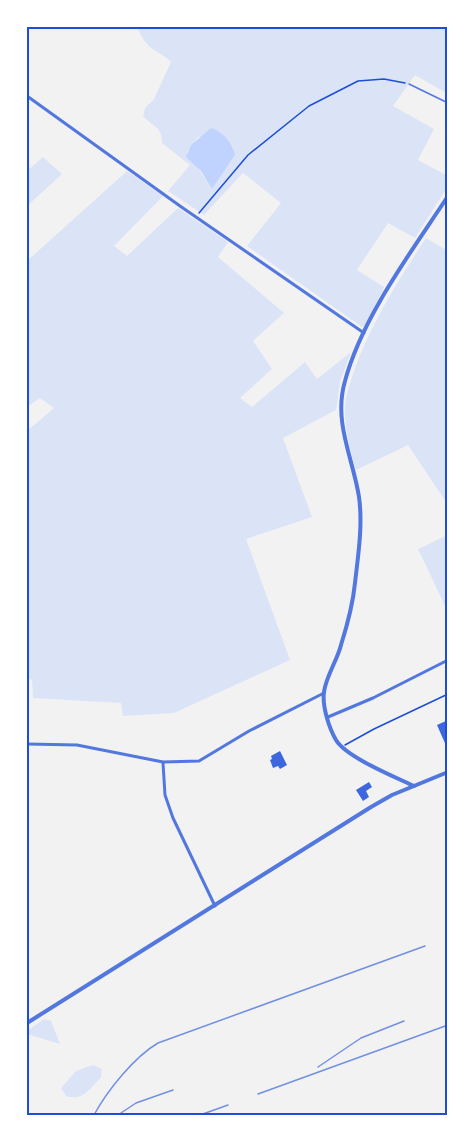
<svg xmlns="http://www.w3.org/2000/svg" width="475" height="1142" viewBox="0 0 475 1142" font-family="'Alegreya Sans',sans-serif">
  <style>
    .green { fill: #dbe4f7; fill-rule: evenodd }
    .water { fill: #bfd3fe }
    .building { fill: #3d67dc }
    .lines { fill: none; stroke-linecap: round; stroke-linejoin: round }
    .path { stroke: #1d4ed8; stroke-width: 1.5 }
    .service { stroke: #5277de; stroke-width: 1.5 }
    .minor { stroke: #5277de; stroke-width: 3 }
    .tertiary { stroke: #5277de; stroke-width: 4 }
    .rail { stroke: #7290e2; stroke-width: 1.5 }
    .neatline { fill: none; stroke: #1d4ed8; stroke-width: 2 }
  </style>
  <rect width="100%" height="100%" fill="#f2f2f2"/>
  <g class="green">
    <path d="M 137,27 L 448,27 L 448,94 L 415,75 L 393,106 L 434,129 L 418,160 L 448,176 L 448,186 L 415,238 L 388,223 L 357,270 L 384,287 L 366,324 L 362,327 L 247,246 L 281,203 L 243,173 L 204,215 L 168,191 L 190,165 L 162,143 C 162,126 154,128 143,116 L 145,108 L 154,99 L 171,62 C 164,54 154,52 147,44 C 143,40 140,33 137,27 ZM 198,137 L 227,139 L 233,147 L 235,155 L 212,189 L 187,152 Z"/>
    <polygon points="43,157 62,174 27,206 27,171"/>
    <polygon points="127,171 163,196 114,246 127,256 178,208 228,242 218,257 284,313 253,341 272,369 240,398 252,407 305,362 317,379 351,352 340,382 336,410 283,438 312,517 246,539 290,660 174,713 123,716 121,703 33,698 32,680 27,678 27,431 54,408 40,398 27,407 27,261"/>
    <path d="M 426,238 L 448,251 L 448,505 L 408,445 L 356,470 C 350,451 344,427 345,407 C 346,394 350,383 354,371 C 371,323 398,281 426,238 Z"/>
    <polygon points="448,535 448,612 418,549"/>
    <polygon points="44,1019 51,1021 60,1044 27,1034 27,1031"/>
    <path d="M 93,1065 L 102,1069 L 101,1077 C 91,1088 82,1102 66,1096 L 61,1088 L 76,1071 Z"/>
  </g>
  <path class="water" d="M 211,128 C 222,131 233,143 235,155 L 212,189 L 201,171 L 186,157 L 191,145 Z"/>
  <g class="building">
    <polygon points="448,720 448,750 437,725"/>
    <polygon points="280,751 287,765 280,769 278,766 273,768 270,760 272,759 271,756"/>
    <polygon points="369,782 372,787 366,791 369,797 363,801 356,790"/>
  </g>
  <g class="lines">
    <g class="path">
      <polyline points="199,213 248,155 309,106 358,81 384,79 405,83"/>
      <polyline points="345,745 374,729 448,694"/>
    </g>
    <polyline class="service" points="409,84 448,103"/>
    <g class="minor">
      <polyline points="27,96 180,206 364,333"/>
      <polyline points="328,717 373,698 448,660"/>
      <polyline points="27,744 77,745 163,762 199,761 249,731 324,693"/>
      <polyline points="163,763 165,795 173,818 215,906"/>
    </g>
    <g class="tertiary">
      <path d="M 414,786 C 395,777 346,757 336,740 C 329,728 322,706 324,692 C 326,676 337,661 341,645 C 347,626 353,603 355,583 C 358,556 363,525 359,497 C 353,458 333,422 345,381 C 362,317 412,251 448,196"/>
      <polyline points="27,1023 371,807 392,795 448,772"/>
    </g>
    <g class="rail">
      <polyline points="318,1067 361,1038 404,1021"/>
      <polyline points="258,1094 448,1025"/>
      <path d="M 94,1115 C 107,1091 134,1057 158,1043 L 425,946"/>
      <polyline points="118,1115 136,1103 173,1090"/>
      <polyline points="200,1115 228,1105"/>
    </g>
  </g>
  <rect width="475" height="1142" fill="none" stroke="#ffffff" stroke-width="57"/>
  <rect x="28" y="28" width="418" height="1086" class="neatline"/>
</svg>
